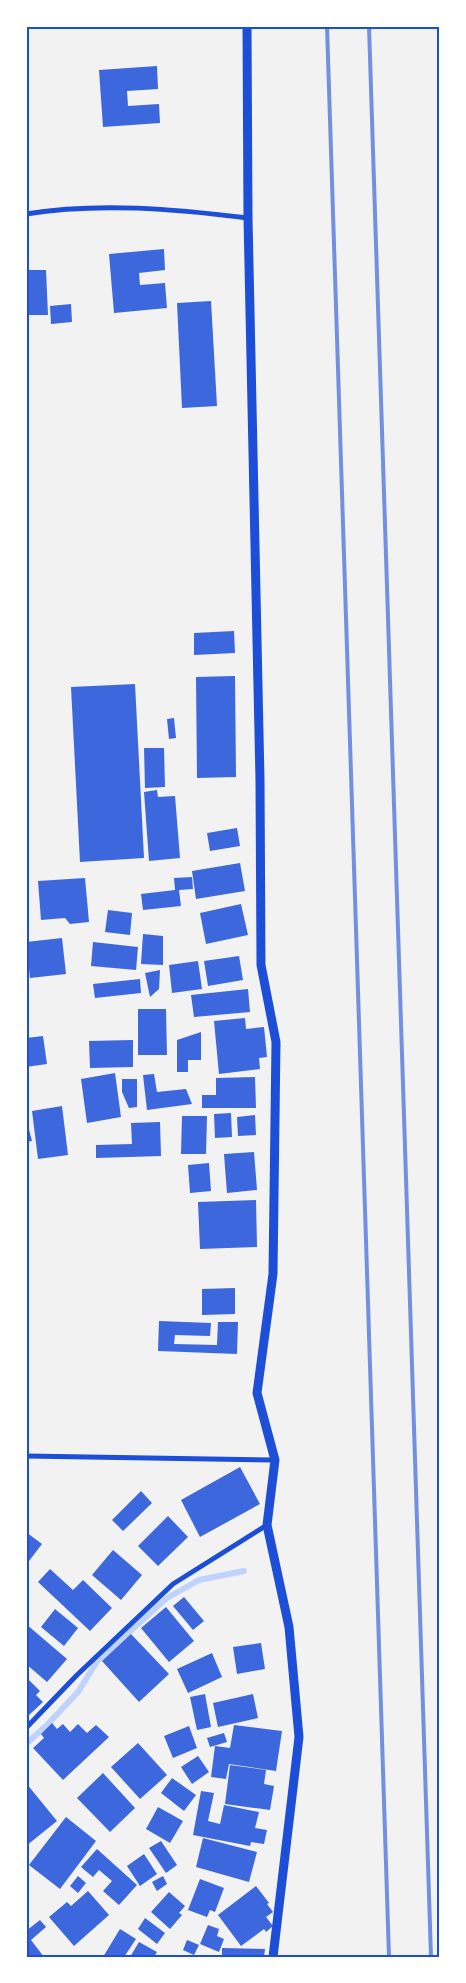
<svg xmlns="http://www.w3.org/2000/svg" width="466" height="1983" viewBox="0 0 466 1983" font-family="'Sofia Sans Condensed',sans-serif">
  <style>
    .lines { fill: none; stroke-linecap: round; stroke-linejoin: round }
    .stream { stroke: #bfd3fe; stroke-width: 6 }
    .building { fill: #3d67dc }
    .minor { stroke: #1d4ed8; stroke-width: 5 }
    .tertiary { stroke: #1d4ed8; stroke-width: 9 }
    .rail { stroke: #7290e2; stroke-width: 4 }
    .neatline { fill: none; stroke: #1d4ed8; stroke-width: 2 }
  </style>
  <rect width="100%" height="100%" fill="#f2f2f2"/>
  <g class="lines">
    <polyline class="stream" points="26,1744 46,1726 78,1692 98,1660 167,1598 199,1580 244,1571"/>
  </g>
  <g class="building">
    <polygon points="157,66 158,89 127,91 128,106 159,104 160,123 103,127 99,70"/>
    <polygon points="164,249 165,270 139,273 140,285 165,283 167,308 114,313 109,254"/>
    <polygon points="26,270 46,270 48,315 26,315"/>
    <polygon points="211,301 217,406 182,408 177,303"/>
    <polygon points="71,304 72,322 51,324 50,306"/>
    <polygon points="234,631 235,653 194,655 194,633"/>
    <polygon points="235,676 236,777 197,778 196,677"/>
    <polygon points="135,684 144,858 80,862 71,687"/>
    <polygon points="174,718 176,738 169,739 167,719"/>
    <polygon points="144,748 164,748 165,787 145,788"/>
    <polygon points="157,790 158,797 175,796 180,858 149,861 144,792"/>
    <polygon points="237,828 240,846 210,851 207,833"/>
    <polygon points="240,863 245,891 196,899 192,871"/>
    <polygon points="192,877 193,889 179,890 181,906 143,910 141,894 175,890 174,878"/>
    <polygon points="85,878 89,922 70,924 65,918 41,920 38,881"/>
    <polygon points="241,904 248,935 206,944 200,913"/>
    <polygon points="108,910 132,913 130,935 105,932"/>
    <polygon points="143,934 163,936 163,965 141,964"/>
    <polygon points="62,938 66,974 30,978 26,942"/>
    <polygon points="93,942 138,947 136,970 91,966"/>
    <polygon points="239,956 243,980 208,986 204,961"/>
    <polygon points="198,961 202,989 172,993 169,965"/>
    <polygon points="160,970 159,989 150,997 145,973"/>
    <polygon points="140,979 141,993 95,998 93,984"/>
    <polygon points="248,989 250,1012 194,1017 191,995"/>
    <polygon points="138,1009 166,1009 167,1055 138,1055"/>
    <polygon points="245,1018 246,1029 264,1027 267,1057 259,1058 260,1069 219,1074 214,1021"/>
    <polygon points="201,1032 201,1060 188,1060 188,1072 177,1072 177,1040"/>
    <polygon points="43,1036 47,1064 26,1067 26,1038"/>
    <polygon points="133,1040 133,1067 90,1068 89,1041"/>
    <polygon points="115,1073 121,1117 87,1123 81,1079"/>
    <polygon points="154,1074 157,1092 186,1089 192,1104 147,1110 143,1075"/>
    <polygon points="255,1077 256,1108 202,1108 202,1095 216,1095 216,1078"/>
    <polygon points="122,1079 137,1079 137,1107 129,1108 122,1092"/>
    <polygon points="62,1106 68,1155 38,1159 32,1111"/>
    <polygon points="231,1113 232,1137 215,1138 214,1114"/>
    <polygon points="255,1115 256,1135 238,1136 237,1117"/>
    <polygon points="182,1116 207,1116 206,1154 181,1154"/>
    <polygon points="26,1118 32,1141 26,1142"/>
    <polygon points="160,1122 161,1156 96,1158 96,1145 132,1144 131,1123"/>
    <polygon points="254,1152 257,1190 227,1193 224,1154"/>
    <polygon points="209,1163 211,1191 190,1193 188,1165"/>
    <polygon points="256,1200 257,1247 200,1249 198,1202"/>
    <polygon points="235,1288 235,1314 202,1315 202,1289"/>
    <polygon points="159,1321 211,1323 210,1336 175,1335 174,1344 217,1345 218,1322 238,1322 237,1354 158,1351"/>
    <polygon points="240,1467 260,1504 200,1537 181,1500"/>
    <polygon points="141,1491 152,1503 123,1531 112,1520"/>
    <polygon points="168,1516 188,1537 158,1566 138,1546"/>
    <polygon points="26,1532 42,1544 26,1565"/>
    <polygon points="113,1550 142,1575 121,1600 92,1575"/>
    <polygon points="50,1569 73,1590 83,1580 112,1608 90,1631 38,1582"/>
    <polygon points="184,1597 204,1621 193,1630 173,1606"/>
    <polygon points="166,1607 194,1641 169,1662 141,1628"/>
    <polygon points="55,1609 78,1628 64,1646 41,1627"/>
    <polygon points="26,1624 67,1659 47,1682 26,1664"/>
    <polygon points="131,1634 169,1674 139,1702 102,1661"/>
    <polygon points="261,1643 265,1669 237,1674 233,1647"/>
    <polygon points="212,1653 222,1677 188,1693 177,1669"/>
    <polygon points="26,1677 40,1691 36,1695 43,1702 29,1715 26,1708"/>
    <polygon points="205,1694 211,1727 197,1730 190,1697"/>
    <polygon points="253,1694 258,1718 218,1727 213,1703"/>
    <polygon points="52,1723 57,1729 63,1724 70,1732 78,1724 87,1733 96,1725 109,1737 63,1780 33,1748 44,1738 41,1734"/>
    <polygon points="234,1725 282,1731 276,1771 229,1764 226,1779 211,1777 215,1746 230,1748"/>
    <polygon points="189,1726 197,1748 173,1758 164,1736"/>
    <polygon points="224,1733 227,1742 210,1747 207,1738"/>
    <polygon points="138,1743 167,1775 140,1799 111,1767"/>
    <polygon points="198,1756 209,1772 192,1784 181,1767"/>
    <polygon points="230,1765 266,1770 264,1784 274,1786 270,1810 225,1804"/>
    <polygon points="103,1773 135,1808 110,1832 77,1798"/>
    <polygon points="172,1778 196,1795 184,1811 161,1793"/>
    <polygon points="26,1783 57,1821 26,1846 26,1820 29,1817 26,1814"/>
    <polygon points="201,1791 214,1793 208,1821 220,1824 224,1805 259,1812 255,1828 267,1830 264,1844 251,1842 250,1846 193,1835"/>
    <polygon points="158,1807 183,1821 170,1843 146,1829"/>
    <polygon points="66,1817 96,1841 60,1889 29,1865"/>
    <polygon points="203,1838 257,1852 249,1882 196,1867"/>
    <polygon points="161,1841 177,1865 166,1873 149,1848"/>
    <polygon points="97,1849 137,1885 119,1905 103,1891 112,1881 99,1870 93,1877 81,1867"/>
    <polygon points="144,1854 157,1874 140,1886 127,1866"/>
    <polygon points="78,1876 86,1883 78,1893 70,1886"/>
    <polygon points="163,1876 167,1884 157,1891 152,1882"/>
    <polygon points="200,1879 224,1888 215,1912 210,1910 207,1917 188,1910"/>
    <polygon points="256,1886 269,1903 267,1904 273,1912 266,1917 273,1926 266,1932 264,1929 241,1946 218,1915"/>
    <polygon points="88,1891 109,1915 74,1946 49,1917 67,1902 71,1906"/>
    <polygon points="169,1892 185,1906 179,1913 182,1915 170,1929 151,1912"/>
    <polygon points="145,1918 165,1933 157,1944 138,1929"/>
    <polygon points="40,1920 46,1927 31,1940 44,1957 29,1957 26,1953 26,1931"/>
    <polygon points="208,1925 219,1929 217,1936 224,1939 219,1952 200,1944"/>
    <polygon points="120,1929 136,1939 124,1957 103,1957"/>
    <polygon points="187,1940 199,1945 194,1955 183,1950"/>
    <polygon points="139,1942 157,1952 154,1957 130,1957"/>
    <polygon points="222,1948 265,1949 264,1957 222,1957"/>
  </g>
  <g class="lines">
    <g class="minor">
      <path d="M 26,214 C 98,202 175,209 248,218"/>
      <polyline points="26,1456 275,1460"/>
      <polyline points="26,1728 77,1675 173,1584 267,1525"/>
    </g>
    <polyline class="tertiary" points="247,26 248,218 260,780 261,965 276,1042 273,1274 257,1393 275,1460 267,1525 289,1627 299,1737 273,1957"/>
    <g class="rail">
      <polyline points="327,26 389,1957"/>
      <polyline points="369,26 431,1957"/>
    </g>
  </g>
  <rect width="466" height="1983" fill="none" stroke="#ffffff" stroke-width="55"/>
  <rect x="28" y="28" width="410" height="1928" class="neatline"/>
</svg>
